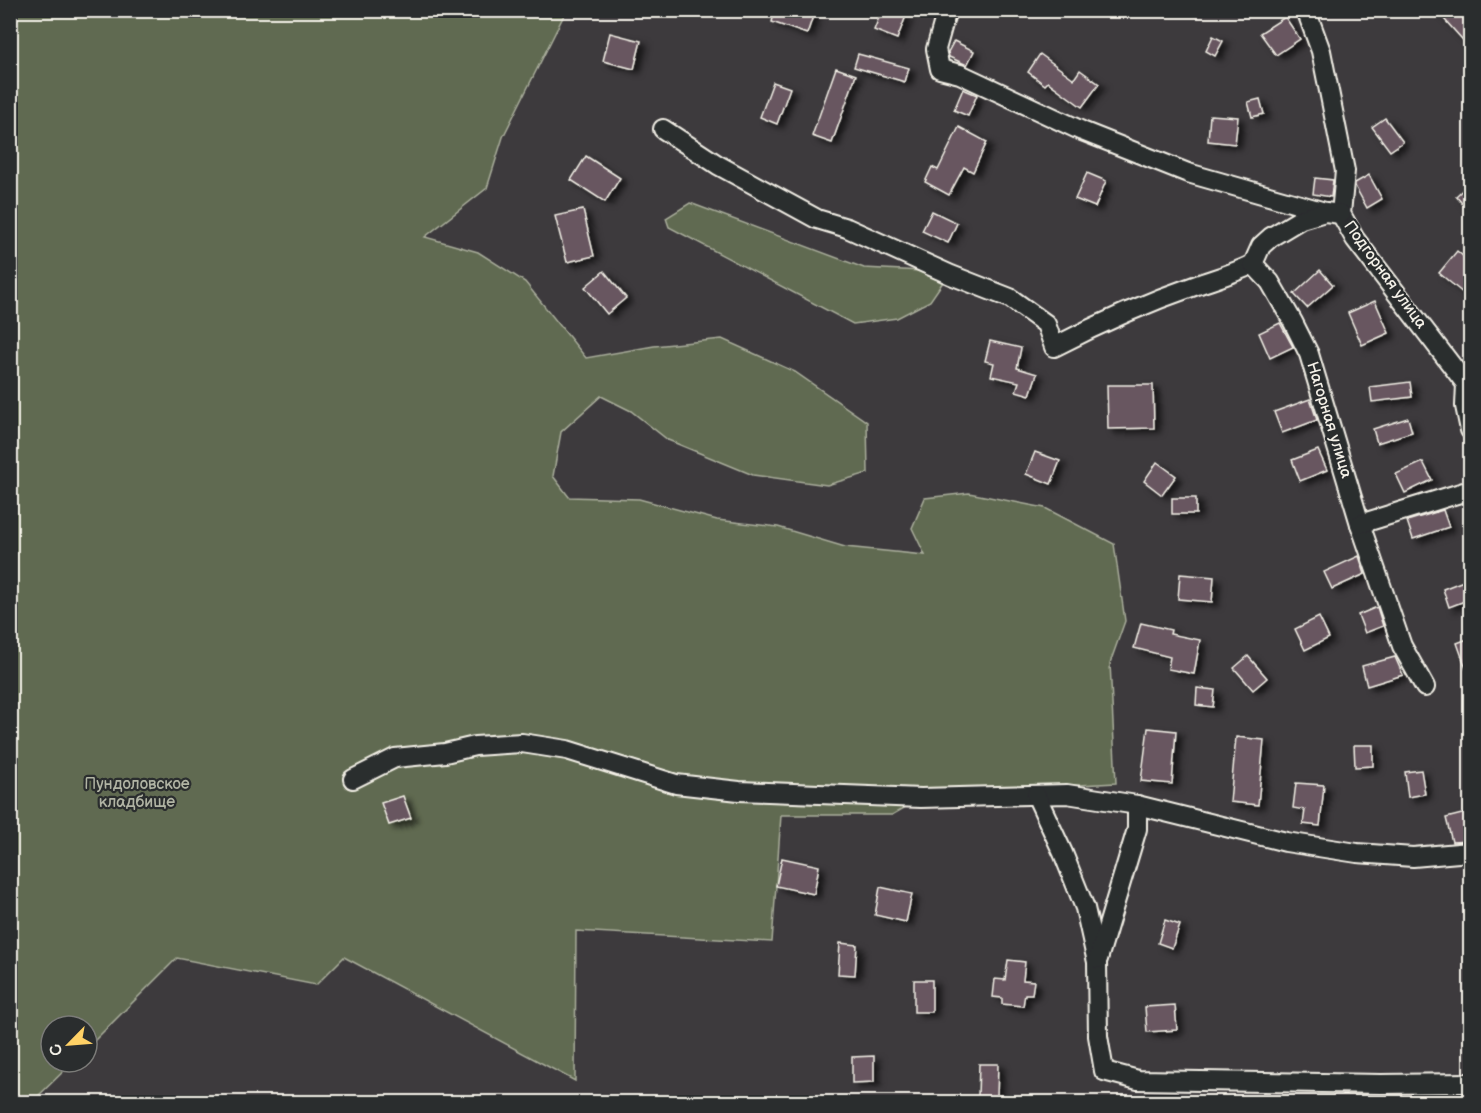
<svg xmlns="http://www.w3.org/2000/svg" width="1481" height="1113" viewBox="0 0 1481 1113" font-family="'Balsamiq Sans',sans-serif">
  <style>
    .green { fill: #606a51; stroke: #aaae9c; stroke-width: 1.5 }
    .building { fill: #685760; stroke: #f4f1e8; stroke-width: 1.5; filter: url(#shadow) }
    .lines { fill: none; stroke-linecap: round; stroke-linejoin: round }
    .minor-casing { stroke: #f4f1e8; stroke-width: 22 }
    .minor { stroke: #2a2d2e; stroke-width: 18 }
    .labels { text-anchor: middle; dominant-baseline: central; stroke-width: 4.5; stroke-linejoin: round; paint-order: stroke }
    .street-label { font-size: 16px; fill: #f4f1e8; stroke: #2a2d2e }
    .park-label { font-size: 16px; fill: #b1b4a4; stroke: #2a2d2e }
  </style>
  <defs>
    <filter id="shadow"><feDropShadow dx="6" dy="4" stdDeviation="3" flood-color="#0009"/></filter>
  </defs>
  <rect width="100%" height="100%" fill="#3d3a3d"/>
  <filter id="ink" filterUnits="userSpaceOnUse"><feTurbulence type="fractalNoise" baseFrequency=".0167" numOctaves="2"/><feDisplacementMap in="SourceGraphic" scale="12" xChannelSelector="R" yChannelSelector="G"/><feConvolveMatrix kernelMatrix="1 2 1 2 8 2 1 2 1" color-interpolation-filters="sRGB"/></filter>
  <g filter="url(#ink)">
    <g class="green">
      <polygon points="10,11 566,11 503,137 487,188 425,237 478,252 525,282 586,358 654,346 722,339 795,372 867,422 868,473 827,485 753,475 668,440 631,411 601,396 561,432 553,476 569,497 639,499 717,520 778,527 845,547 925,555 912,528 925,498 969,493 1045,508 1114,544 1125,621 1110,663 1116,783 930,793 892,815 781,815 772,942 576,931 575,1081 344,957 316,985 177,958 87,1048 87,1026 51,1026 51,1062 73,1062 32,1102 11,1102"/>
      <polygon points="690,203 864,268 922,271 943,282 930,301 897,318 853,324 669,227 666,218"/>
    </g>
    <g class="building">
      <polygon points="775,10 815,10 807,34 772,22"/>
      <polygon points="882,10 892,10 906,16 897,39 874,30"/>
      <polygon points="1436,10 1461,10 1470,21 1470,48"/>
      <polygon points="1285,17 1300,39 1276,55 1260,33"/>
      <polygon points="610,33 641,41 634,69 603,61"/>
      <polygon points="1213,36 1223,41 1215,56 1206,51"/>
      <polygon points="954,41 974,51 967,65 949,57 948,52"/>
      <polygon points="858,54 909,68 905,82 854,67"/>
      <polygon points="1040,54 1074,79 1080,70 1099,84 1082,107 1048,82 1045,85 1028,72"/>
      <polygon points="836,68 856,75 832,143 812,136"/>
      <polygon points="773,82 790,88 777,124 760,117"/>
      <polygon points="963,89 977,95 968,116 954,110"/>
      <polygon points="1260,99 1264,114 1252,117 1248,102"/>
      <polygon points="1210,115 1238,117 1235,144 1208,141"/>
      <polygon points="1385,118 1403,142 1390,151 1372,127"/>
      <polygon points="959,127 987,142 973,172 964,167 949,195 925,182 932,167 938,170"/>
      <polygon points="586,156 620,178 605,202 571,180"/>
      <polygon points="1087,173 1106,181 1095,207 1075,199"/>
      <polygon points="1369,175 1382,199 1367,208 1355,186 1355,183"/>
      <polygon points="1315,178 1333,180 1331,197 1313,194"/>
      <polygon points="1470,183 1470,213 1456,196"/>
      <polygon points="583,210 594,256 567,262 555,216"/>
      <polygon points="932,211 957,223 948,243 922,231"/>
      <polygon points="1457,251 1470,262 1470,299 1439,273"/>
      <polygon points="1320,270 1333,285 1307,308 1294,294"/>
      <polygon points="604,271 626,298 607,314 585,287"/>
      <polygon points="1375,301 1389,333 1362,345 1348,313"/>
      <polygon points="1280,323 1293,347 1270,358 1259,333"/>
      <polygon points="990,341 1021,348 1017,368 1037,374 1030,395 1016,391 1019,382 991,376 994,363 985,361"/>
      <polygon points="1410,382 1412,397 1372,402 1370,387"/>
      <polygon points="1107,385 1153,385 1154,428 1108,429"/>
      <polygon points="1310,399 1317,420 1282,433 1274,412"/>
      <polygon points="1408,418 1412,432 1377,443 1373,429"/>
      <polygon points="1318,450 1327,470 1300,481 1292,460"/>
      <polygon points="1035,452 1060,461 1051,484 1026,474"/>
      <polygon points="1157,462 1176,476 1162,495 1144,481"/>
      <polygon points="1423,462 1432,480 1405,493 1396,474"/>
      <rect x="1172" y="498" width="24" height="16"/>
      <polygon points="1443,510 1449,527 1413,539 1407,521"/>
      <polygon points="1359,556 1365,574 1332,589 1324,572"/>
      <polygon points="1180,574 1214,577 1212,602 1178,599"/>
      <polygon points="1466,580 1470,591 1470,599 1449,607 1443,589"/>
      <polygon points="1377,607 1383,626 1365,633 1358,615"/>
      <polygon points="1319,617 1329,638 1305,650 1295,629"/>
      <polygon points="1141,623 1171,630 1170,634 1200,640 1194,674 1168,669 1170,657 1134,648"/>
      <polygon points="1470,638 1470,676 1469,677 1457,643"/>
      <polygon points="1248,656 1267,678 1253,690 1234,668"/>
      <polygon points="1395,657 1403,675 1367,686 1362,666"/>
      <polygon points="1197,688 1215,690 1213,707 1196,705"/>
      <polygon points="1148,728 1176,731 1172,784 1141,781"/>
      <polygon points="1236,737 1264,740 1258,805 1230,802"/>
      <polygon points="1354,745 1373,745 1373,766 1355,767"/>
      <polygon points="1421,770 1425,794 1408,797 1405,772"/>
      <polygon points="1296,783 1324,785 1320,826 1303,824 1305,810 1293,808"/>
      <polygon points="403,796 411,818 389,825 381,803"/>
      <polygon points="1470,812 1470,841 1452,842 1446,818"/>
      <polygon points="782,858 819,866 814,894 776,886"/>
      <polygon points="880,887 912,894 906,922 875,915"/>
      <polygon points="1165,920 1180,925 1172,948 1158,943"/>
      <polygon points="840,943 857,945 855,975 838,974"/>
      <polygon points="1008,960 1025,962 1023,980 1034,981 1032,994 1025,994 1023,1006 1002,1004 1002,998 993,997 995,979 1005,980"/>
      <rect x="914" y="980" width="18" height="32"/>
      <polygon points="1175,1005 1177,1030 1147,1032 1145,1007"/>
      <polygon points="874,1056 874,1082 852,1083 852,1057"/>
      <polygon points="979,1064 998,1064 997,1097 978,1096"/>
    </g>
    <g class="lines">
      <defs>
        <g id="minor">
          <polyline points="947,10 936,49 940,69 960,74 1082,131 1188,173 1325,212"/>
          <polyline points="1306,10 1321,51 1345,171 1341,214 1355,239 1466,384 1470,385"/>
          <path d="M 663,129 L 718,165 L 817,219 L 847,228 L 951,275 L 1010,298 L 1046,324 L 1054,347 C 1100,323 1148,302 1197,285 C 1217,278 1235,273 1253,264"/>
          <polyline points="1341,214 1325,212 1301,219 1271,237 1261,246 1253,264 1270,282 1293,322 1309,354 1360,524 1402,646 1425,687"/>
          <polyline points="1466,384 1465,406 1470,430"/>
          <polyline points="1360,524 1470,490"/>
          <polyline points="353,779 395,758 445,753 475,746 522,743 567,750 676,784 739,791 921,798 1067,794 1137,805 1286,842 1357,853 1413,857 1470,852"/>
          <polyline points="1036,795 1063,853 1085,908 1097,962 1098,1036 1104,1071 1138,1080 1381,1084 1470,1083"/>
          <polyline points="1098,959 1137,829 1137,805"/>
        </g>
      </defs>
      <use href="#minor" class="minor-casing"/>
      <use href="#minor" class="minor"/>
    </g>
  </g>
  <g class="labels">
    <g class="street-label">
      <text transform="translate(1385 275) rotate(54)">Подгорная улица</text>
      <text transform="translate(1329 420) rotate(73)">Нагорная улица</text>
    </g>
    <g class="park-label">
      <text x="137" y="784">Пундоловское<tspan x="137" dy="18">кладбище</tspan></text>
    </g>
  </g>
  <rect width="1481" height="1113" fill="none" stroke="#2a2d2e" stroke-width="36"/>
  <rect x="18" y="18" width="1445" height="1077" fill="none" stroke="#f4f1e8" stroke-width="2" filter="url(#ink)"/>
  <g transform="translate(69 1044) rotate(245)"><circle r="28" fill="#2a2d2e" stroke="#7b7b78" stroke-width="1.5"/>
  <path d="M0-4.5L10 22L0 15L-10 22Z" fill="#ffd166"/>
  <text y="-9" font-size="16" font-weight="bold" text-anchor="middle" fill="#f4f1e8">С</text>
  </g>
</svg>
